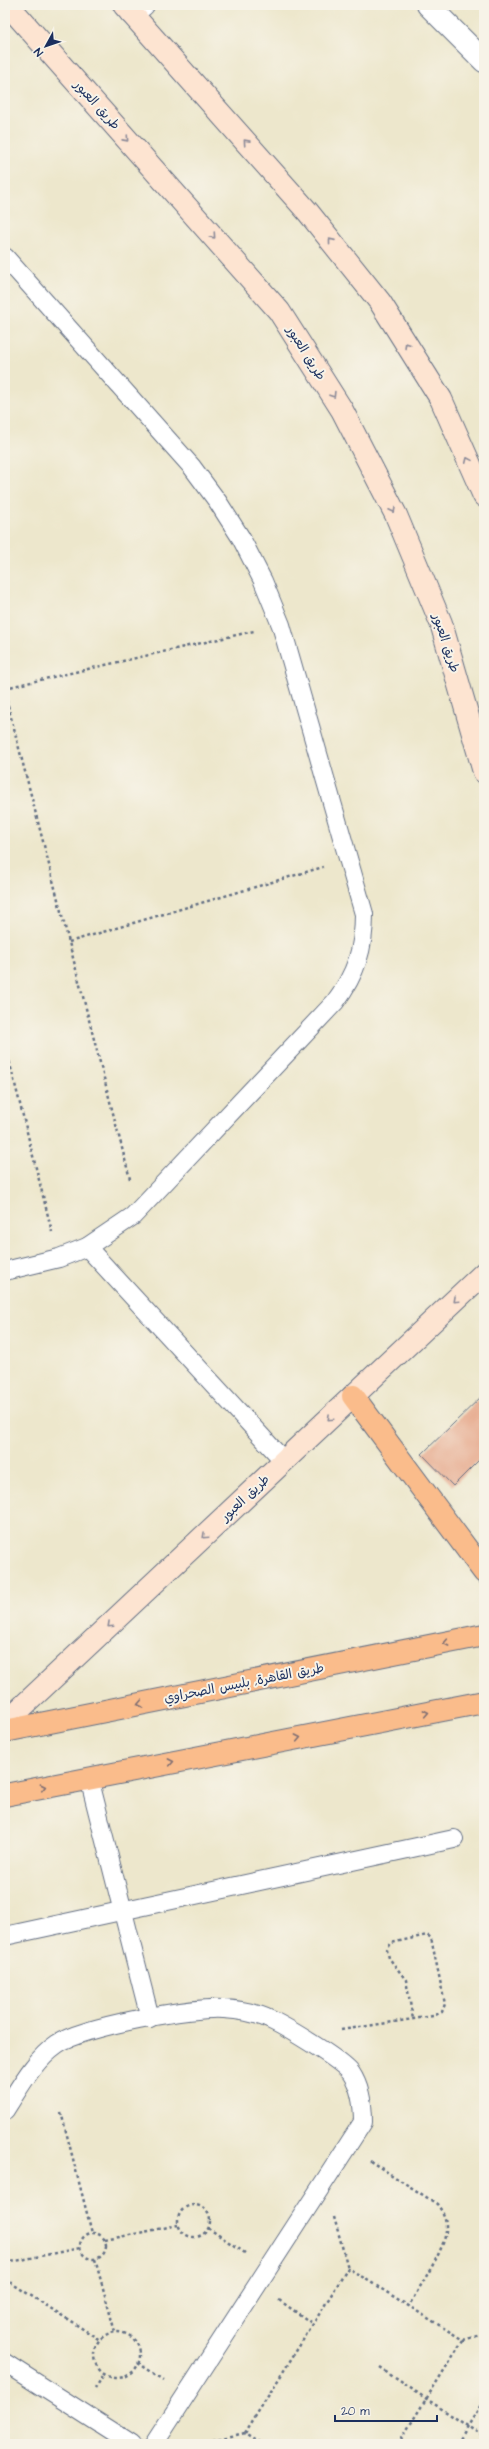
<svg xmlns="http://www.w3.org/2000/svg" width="489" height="2449" viewBox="0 0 489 2449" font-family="'Architects Daughter','Playpen Sans Arabic',sans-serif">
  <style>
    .building { fill: #e6a78a }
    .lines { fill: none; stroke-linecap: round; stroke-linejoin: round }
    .lane-casing { stroke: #646f84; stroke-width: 20 }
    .street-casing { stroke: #646f84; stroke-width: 24 }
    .secondary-casing { stroke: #646f84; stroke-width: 24 }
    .highway-casing { stroke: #646f84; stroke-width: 24 }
    .path { stroke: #646f84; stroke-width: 2.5; stroke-dasharray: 3 3; stroke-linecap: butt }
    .lane { stroke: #fff; stroke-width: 18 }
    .street { stroke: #fff; stroke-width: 22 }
    .secondary { stroke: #fde4d1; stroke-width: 22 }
    .highway { stroke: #fabc8b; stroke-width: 22 }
    .oneway { stroke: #8c8a98 }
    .oneway2 { stroke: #7f6e72 }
    .labels { text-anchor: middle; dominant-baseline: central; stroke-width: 4; stroke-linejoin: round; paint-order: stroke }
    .street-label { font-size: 13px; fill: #1b2f5e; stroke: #f7f3e8 }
  </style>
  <rect width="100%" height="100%" fill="#f7f3e8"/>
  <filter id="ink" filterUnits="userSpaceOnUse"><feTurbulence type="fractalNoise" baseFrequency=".025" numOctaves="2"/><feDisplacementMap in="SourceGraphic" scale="8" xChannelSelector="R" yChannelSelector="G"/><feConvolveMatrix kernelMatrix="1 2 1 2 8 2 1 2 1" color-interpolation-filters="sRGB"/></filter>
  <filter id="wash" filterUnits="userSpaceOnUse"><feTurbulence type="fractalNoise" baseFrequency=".012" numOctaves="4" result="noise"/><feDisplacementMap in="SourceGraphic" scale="16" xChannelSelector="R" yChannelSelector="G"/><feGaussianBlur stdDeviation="0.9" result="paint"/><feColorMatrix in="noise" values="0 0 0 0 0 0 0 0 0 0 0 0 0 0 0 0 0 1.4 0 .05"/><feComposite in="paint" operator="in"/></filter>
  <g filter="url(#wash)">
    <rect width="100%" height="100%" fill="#ede7cc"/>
    <g id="blocks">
      <polygon class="building" points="484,1394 484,1455 453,1486 422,1454"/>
    </g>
  </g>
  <g filter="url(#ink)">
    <use href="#blocks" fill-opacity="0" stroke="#646f84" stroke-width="1"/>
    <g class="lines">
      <defs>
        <g id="lane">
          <path d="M 5,257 L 192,467 L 218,502 L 241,538 L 263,581 L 281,625 L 364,914 C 364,949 356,974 335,1002 L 133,1216 L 87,1247 L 59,1258 L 5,1271"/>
          <polyline points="87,1247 284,1461"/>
          <polyline points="89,1778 150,2018"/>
          <polyline points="5,1936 454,1839"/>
          <path d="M 5,2110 C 20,2087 34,2060 57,2044 C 82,2027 194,2006 224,2009 C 240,2010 257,2013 271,2020 C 288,2028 341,2060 351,2073 C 361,2088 363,2105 363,2122 L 154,2444"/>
          <polyline points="5,2363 132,2444"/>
        </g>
        <g id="street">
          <polyline points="428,5 484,61"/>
          <polyline points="131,13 143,5"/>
        </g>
        <g id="secondary">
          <polyline points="8,5 279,311 342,410 396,515 441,623 484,772"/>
          <polyline points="124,5 308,212 380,302 441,399 484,496"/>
          <polyline points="5,1723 484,1273"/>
        </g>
        <g id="highway">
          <polyline points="353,1396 484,1572"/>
          <polyline points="5,1731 484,1635"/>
          <polyline points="5,1795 484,1702"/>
        </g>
      </defs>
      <use href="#lane" class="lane-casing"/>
      <use href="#street" class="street-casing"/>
      <use href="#secondary" class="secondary-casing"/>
      <use href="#highway" class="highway-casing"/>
      <g class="path">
        <polyline points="5,688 254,631"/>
        <polyline points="5,694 130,1179"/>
        <polyline points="69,942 323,867"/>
        <polyline points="5,1044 52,1232"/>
        <polyline points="341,2030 433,2016 442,2012 445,2004 431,1938 427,1935 391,1943 387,1950 389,1958 406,1980 413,2019"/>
        <polyline points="61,2112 92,2233"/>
        <path d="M 370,2161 L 437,2204 C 442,2211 446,2217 446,2226 C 448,2247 419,2286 409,2306"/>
        <circle cx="194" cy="2221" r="16"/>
        <polyline points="334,2217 348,2268"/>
        <polyline points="208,2228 245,2253"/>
        <circle cx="93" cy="2246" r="13"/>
        <polyline points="105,2240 178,2225"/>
        <polyline points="95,2259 115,2332"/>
        <polyline points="6,2263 80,2248"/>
        <polyline points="5,2279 100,2340"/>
        <polyline points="5,2279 7,2271 5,2263"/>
        <polyline points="279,2300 313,2324"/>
        <circle cx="117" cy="2355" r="23"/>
        <polyline points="463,2340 484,2334"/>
        <polyline points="138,2363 164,2380"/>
        <polyline points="380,2368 484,2437"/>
        <polyline points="95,2389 104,2374"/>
        <polyline points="245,2433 348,2268 463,2340 398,2444"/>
        <polyline points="195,2444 245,2433 262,2444"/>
        <polyline points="457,2444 484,2400"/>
      </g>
      <use href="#lane" class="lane"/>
      <use href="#street" class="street"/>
      <use href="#secondary" class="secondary"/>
      <use href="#highway" class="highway"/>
    </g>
    <defs><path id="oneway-chevron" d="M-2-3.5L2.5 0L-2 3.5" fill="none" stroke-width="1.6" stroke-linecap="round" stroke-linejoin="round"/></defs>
    <g class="oneway">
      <use href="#oneway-chevron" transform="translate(126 139) rotate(48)"/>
      <use href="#oneway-chevron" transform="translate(246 142) rotate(-132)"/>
      <use href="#oneway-chevron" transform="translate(213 236) rotate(48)"/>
      <use href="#oneway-chevron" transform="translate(331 241) rotate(-129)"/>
      <use href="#oneway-chevron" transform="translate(407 345) rotate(-122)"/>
      <use href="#oneway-chevron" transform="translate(333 395) rotate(58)"/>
      <use href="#oneway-chevron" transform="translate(468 460) rotate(-114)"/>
      <use href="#oneway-chevron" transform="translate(393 510) rotate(63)"/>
      <use href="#oneway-chevron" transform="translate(456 1300) rotate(137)"/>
      <use href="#oneway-chevron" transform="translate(330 1418) rotate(137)"/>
      <use href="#oneway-chevron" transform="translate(205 1536) rotate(137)"/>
      <use href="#oneway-chevron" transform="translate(110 1625) rotate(137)"/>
    </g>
    <g class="oneway2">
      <use href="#oneway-chevron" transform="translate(446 1643) rotate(169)"/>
      <use href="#oneway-chevron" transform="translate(140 1704) rotate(169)"/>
      <use href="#oneway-chevron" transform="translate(426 1713) rotate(-11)"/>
      <use href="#oneway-chevron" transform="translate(298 1738) rotate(-11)"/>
      <use href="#oneway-chevron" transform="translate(171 1762) rotate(-11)"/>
      <use href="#oneway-chevron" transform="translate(43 1787) rotate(-12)"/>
    </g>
  </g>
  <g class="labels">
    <g class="street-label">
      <text transform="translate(97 105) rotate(48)">طريق العبور</text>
      <text transform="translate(306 353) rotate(58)">طريق العبور</text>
      <text transform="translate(446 643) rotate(72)">طريق العبور</text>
      <text transform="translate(245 1498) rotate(-43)">طريق العبور</text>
      <text transform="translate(244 1683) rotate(-11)">طريق القاهرة, بلبيس الصحراوي</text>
    </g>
  </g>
  <rect width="489" height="2449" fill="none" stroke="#f7f3e8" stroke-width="20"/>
  <g transform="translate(46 46) rotate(230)" stroke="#f7f3e8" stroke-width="3" paint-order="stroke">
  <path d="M0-3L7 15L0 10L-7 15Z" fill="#1b2f5e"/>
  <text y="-6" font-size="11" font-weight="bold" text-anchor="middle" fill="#1b2f5e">N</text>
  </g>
  <path d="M335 2415v6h102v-6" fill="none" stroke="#1b2f5e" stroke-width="2"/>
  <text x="341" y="2415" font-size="12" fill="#1b2f5e" stroke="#f7f3e8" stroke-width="3" paint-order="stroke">20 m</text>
</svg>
